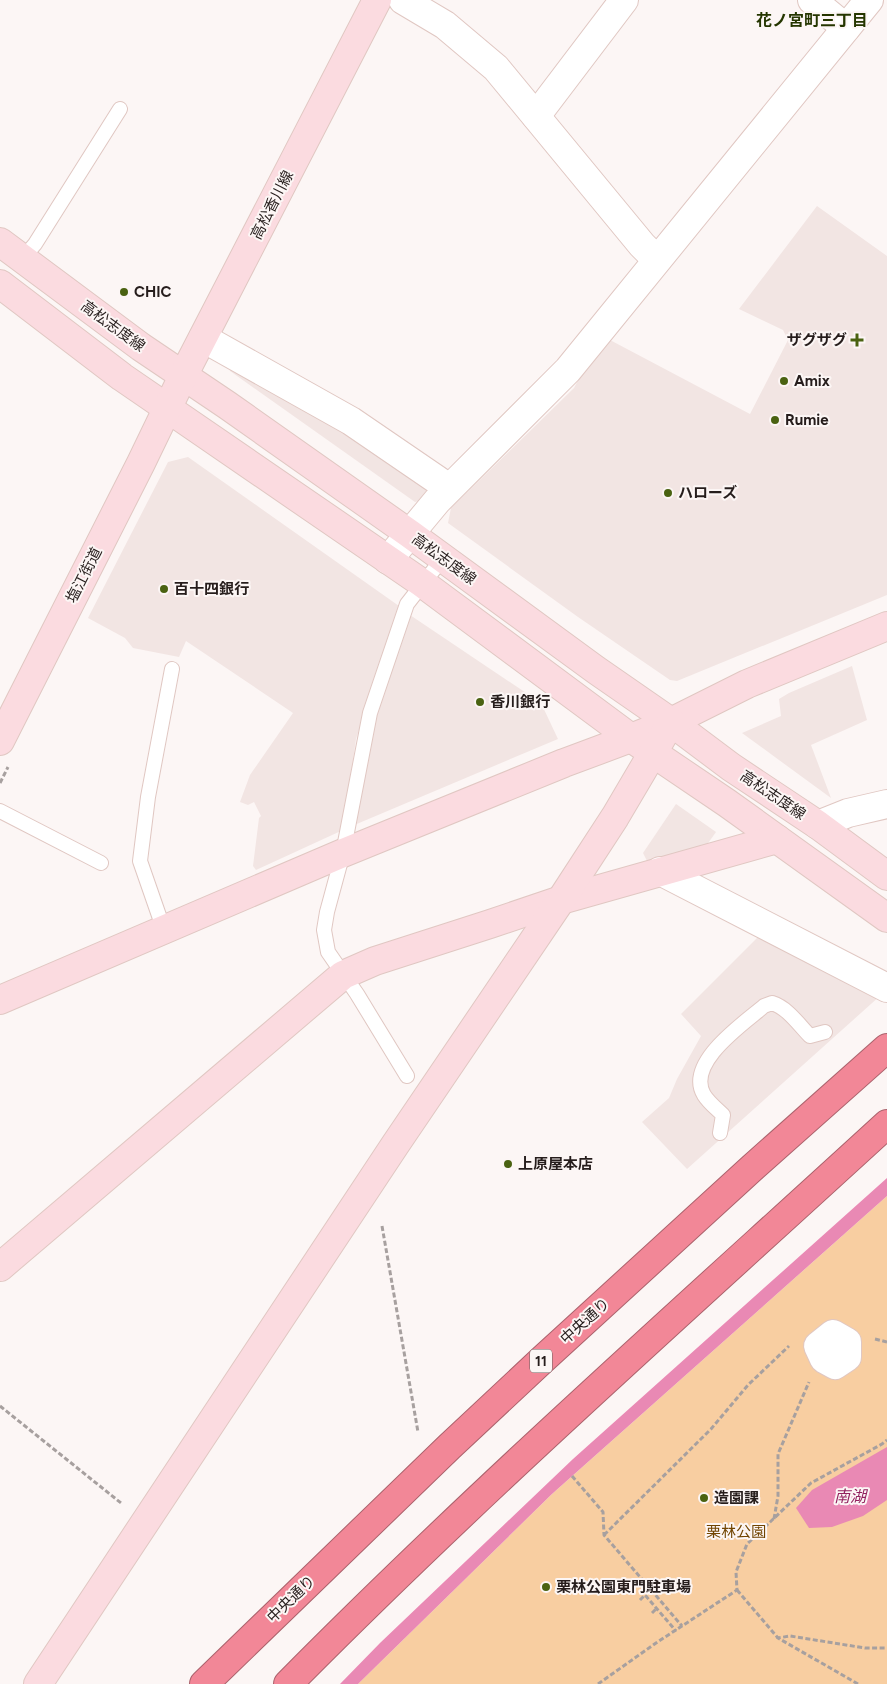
<svg xmlns="http://www.w3.org/2000/svg" width="887" height="1684" viewBox="0 0 887 1684" font-family="Figtree,'Noto Sans JP',sans-serif">
  <style>
    .built { fill: #f2e5e3 }
    .green { fill: #f8cea1 }
    .water { fill: #e989b4 }
    .lines { fill: none; stroke-linecap: round; stroke-linejoin: round }
    .lane-casing { stroke: #e0c7c2; stroke-width: 16 }
    .street-casing { stroke: #e0c7c2; stroke-width: 30 }
    .secondary-casing { stroke: #e0c7c2; stroke-width: 30 }
    .highway-casing { stroke: #ab626c; stroke-width: 30 }
    .path { stroke: #a7a09f; stroke-width: 3; stroke-dasharray: 5 2.5; stroke-linecap: butt }
    .lane { stroke: #fff; stroke-width: 14 }
    .street { stroke: #fff; stroke-width: 28 }
    .secondary { stroke: #fbdbe0; stroke-width: 28 }
    .highway { stroke: #f28797; stroke-width: 28 }
    .poi-dot { fill: #4a6211; stroke: #fcf6f5; stroke-width: 2 }
    .labels { text-anchor: middle; dominant-baseline: central; stroke-width: 4; stroke-linejoin: round; paint-order: stroke }
    .shield { fill: #fcf6f5; stroke: #665e5d; stroke-width: 1 }
    .shield-label { font-size: 14px; font-weight: bold; fill: #261d1c }
    .street-label { font-size: 15px; fill: #261d1c; stroke: #fcf6f5 }
    .poi-label { font-size: 15px; font-weight: bold; fill: #261d1c; stroke: #fcf6f5; text-anchor: start }
    .park-label { font-size: 15px; fill: #714400; stroke: #fcf6f5 }
    .neighbourhood-label { font-size: 16px; font-weight: bold; fill: #253600; stroke: #fcf6f5 }
    .water-label { font-size: 16px; font-style: italic; fill: #92225f; stroke: #fcf6f5 }
  </style>
  <rect width="100%" height="100%" fill="#fcf6f5"/>
  <g class="built">
    <polygon points="817,206 887,256 887,595 677,681 670,680 578,617 448,523 451,508 574,388 583,371 610,340 750,414 788,340 783,330 739,309"/>
    <polygon points="228,356 434,483 427,499 415,502 230,371"/>
    <polygon points="188,457 399,606 356,739 343,830 256,870 253,866 259,818 261,816 254,802 248,805 240,802 250,775 293,713 186,641 179,657 133,648 125,638 88,618 168,462"/>
    <polygon points="410,615 541,703 558,739 352,826 376,714"/>
    <polygon points="852,666 867,720 811,745 831,798 742,733 781,716 779,699 789,693"/>
    <polygon points="676,804 716,832 706,846 647,861 643,853"/>
    <polygon points="761,934 881,995 687,1169 642,1122 669,1098 677,1079 701,1036 681,1014"/>
  </g>
  <polygon class="green" points="887,1196 887,1684 358,1684 552,1494"/>
  <g class="water">
    <polygon points="887,1178 887,1196 552,1494 358,1684 340,1684 380,1643 573,1459"/>
    <polygon points="887,1447 887,1500 863,1516 832,1527 809,1528 796,1508 812,1490"/>
  </g>
  <g class="lines">
    <defs>
      <g id="lane">
        <polyline points="22,259 35,244 120,109"/>
        <polyline points="0,811 101,863"/>
        <polyline points="164,930 140,861 148,797 172,669"/>
        <polyline points="407,1076 357,994 328,952 324,930 327,912 343,853 370,713 407,604 443,558"/>
        <path d="M 720,1133 L 723,1115 C 717,1109 709,1103 704,1095 C 685,1063 743,1024 764,1006 L 772,1003 C 788,1008 799,1025 810,1036 L 825,1032"/>
      </g>
      <g id="street">
        <polyline points="403,0 445,25 496,68 642,245 656,259"/>
        <polyline points="812,0 846,28"/>
        <polyline points="536,116 624,0"/>
        <polyline points="203,338 351,421 449,488"/>
        <polyline points="388,560 437,501 568,370 869,0"/>
        <polyline points="818,825 848,813 887,804"/>
        <polyline points="660,871 887,988"/>
        <polygon points="833,1334 847,1342 847,1357 835,1365 824,1359 818,1346"/>
      </g>
      <g id="secondary">
        <polyline points="0,242 141,347 227,405 410,534 596,670 671,722 731,767 818,825 887,876"/>
        <polyline points="0,284 122,377 422,583 631,738 727,803 887,918"/>
        <polyline points="0,741 141,463 183,376 377,0"/>
        <polyline points="0,1000 343,853 564,763 631,738 671,722 747,684 887,626"/>
        <polyline points="0,1267 343,975 375,961 490,924 561,900 777,839"/>
        <polyline points="38,1684 395,1145 561,900 615,817 671,722"/>
      </g>
      <g id="highway">
        <polyline points="204,1684 449,1447 542,1360 752,1168 887,1048"/>
        <path d="M 288,1684 C 480,1490 685,1309 887,1124"/>
      </g>
    </defs>
    <use href="#lane" class="lane-casing"/>
    <use href="#street" class="street-casing"/>
    <use href="#secondary" class="secondary-casing"/>
    <use href="#highway" class="highway-casing"/>
    <g class="path">
      <polyline points="0,783 8,767"/>
      <polyline points="382,1226 418,1432"/>
      <polyline points="875,1339 887,1342"/>
      <polyline points="0,1406 121,1503"/>
      <polyline points="572,1476 603,1512 604,1535 682,1626"/>
      <polyline points="774,1519 778,1496 778,1454 809,1382"/>
      <polyline points="604,1535 711,1429 748,1385 789,1346"/>
      <polyline points="737,1590 778,1638"/>
      <polyline points="640,1600 645,1595 676,1631"/>
      <polyline points="652,1613 657,1608"/>
      <polyline points="598,1684 656,1643 737,1590 736,1572 747,1544 811,1483 882,1444 887,1440"/>
      <polyline points="858,1684 778,1638 790,1636 865,1648 887,1648"/>
    </g>
    <use href="#lane" class="lane"/>
    <use href="#street" class="street"/>
    <use href="#secondary" class="secondary"/>
    <use href="#highway" class="highway"/>
  </g>
  <g class="poi-dot">
    <circle cx="124" cy="292" r="5"/>
    <path d="M854.5 332.5h5v5h5v5h-5v5h-5v-5h-5v-5h5z"/>
    <circle cx="784" cy="381" r="5"/>
    <circle cx="775" cy="420" r="5"/>
    <circle cx="668" cy="493" r="5"/>
    <circle cx="164" cy="589" r="5"/>
    <circle cx="480" cy="702" r="5"/>
    <circle cx="508" cy="1164" r="5"/>
    <circle cx="704" cy="1498" r="5"/>
    <circle cx="546" cy="1587" r="5"/>
  </g>
  <g class="labels">
    <rect class="shield" x="530" y="1349.5" width="22" height="23" rx="4"/>
    <g class="shield-label">
      <text x="541" y="1361">11</text>
    </g>
    <g class="street-label">
      <text transform="translate(272 205) rotate(-63)">高松香川線</text>
      <text transform="translate(113 326) rotate(36)">高松志度線</text>
      <text transform="translate(444 559) rotate(36)">高松志度線</text>
      <text transform="translate(84 575) rotate(-63)">塩江街道</text>
      <text transform="translate(773 795) rotate(34)">高松志度線</text>
      <text transform="translate(585 1321) rotate(-42)">中央通り</text>
      <text transform="translate(291 1599) rotate(-44)">中央通り</text>
    </g>
    <g class="poi-label">
      <text x="134" y="292">CHIC</text>
      <text x="847" y="340" text-anchor="end">ザグザグ</text>
      <text x="794" y="381">Amix</text>
      <text x="785" y="420">Rumie</text>
      <text x="678" y="493">ハローズ</text>
      <text x="174" y="589">百十四銀行</text>
      <text x="490" y="702">香川銀行</text>
      <text x="518" y="1164">上原屋本店</text>
      <text x="714" y="1498">造園課</text>
      <text x="556" y="1587">栗林公園東門駐車場</text>
    </g>
    <g class="park-label">
      <text x="736" y="1532">栗林公園</text>
    </g>
    <g class="neighbourhood-label">
      <text x="812" y="20">花ノ宮町三丁目</text>
    </g>
    <g class="water-label">
      <text x="850" y="1496">南湖</text>
    </g>
  </g>
</svg>
